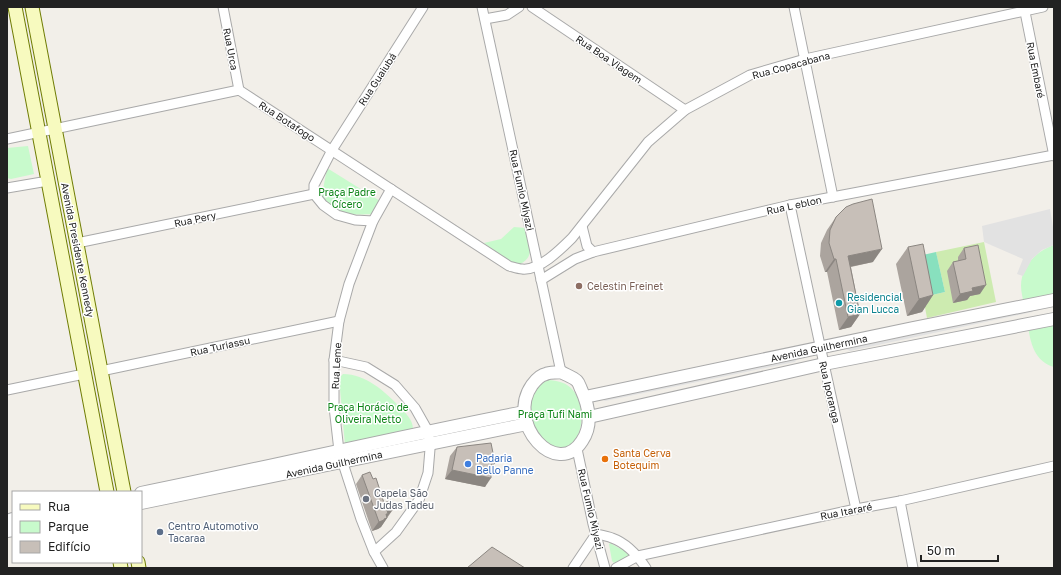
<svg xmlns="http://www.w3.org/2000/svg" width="1061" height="575" viewBox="0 0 1061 575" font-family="'Golos Text',sans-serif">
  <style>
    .grass { fill: #cdebb0 }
    .park { fill: #c8facc }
    .pitch { fill: #88e0be }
    .parking { fill: #e2e2e2 }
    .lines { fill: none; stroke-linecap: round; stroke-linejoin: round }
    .minor-casing { stroke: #a9a9a9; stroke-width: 11 }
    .tertiary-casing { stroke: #a9a9a9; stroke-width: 14 }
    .secondary-casing { stroke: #707d05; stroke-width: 15 }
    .minor { stroke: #fff; stroke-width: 9 }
    .tertiary { stroke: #fff; stroke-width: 12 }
    .secondary { stroke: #f7fabf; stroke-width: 13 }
    .wall { fill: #aba49e }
    .shaded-wall { fill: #8b8681 }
    .building { fill: #c7bfb8; stroke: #8b8681 }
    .education-dot { fill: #8d6e63; stroke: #fff; stroke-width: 1.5 }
    .culture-dot { fill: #0f9aa8; stroke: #fff; stroke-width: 1.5 }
    .food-dot { fill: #e8710a; stroke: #fff; stroke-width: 1.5 }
    .shop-dot { fill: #3f7fe0; stroke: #fff; stroke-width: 1.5 }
    .worship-dot { fill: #6b7280; stroke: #fff; stroke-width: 1.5 }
    .service-dot { fill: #5c6f8a; stroke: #fff; stroke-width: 1.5 }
    .labels { text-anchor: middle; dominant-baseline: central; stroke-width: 3; stroke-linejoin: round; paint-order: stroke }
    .street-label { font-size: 10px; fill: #222; stroke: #fff }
    .park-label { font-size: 10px; fill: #0c8416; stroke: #fff }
    .education-label { font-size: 10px; fill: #785e54; stroke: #fff; text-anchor: start }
    .culture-label { font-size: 10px; fill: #0d838f; stroke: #fff; text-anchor: start }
    .food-label { font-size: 10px; fill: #c56008; stroke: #fff; text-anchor: start }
    .shop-label { font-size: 10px; fill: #366cbe; stroke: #fff; text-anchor: start }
    .worship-label { font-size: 10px; fill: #5b616d; stroke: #fff; text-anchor: start }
    .service-label { font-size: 10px; fill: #4e5e75; stroke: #fff; text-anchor: start }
  </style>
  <rect width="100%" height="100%" fill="#f2efe9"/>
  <polygon class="grass" points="984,242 996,302 927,318 923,297 945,292 936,252"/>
  <g class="park">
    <polygon points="28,146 34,174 11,179 7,178 7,148"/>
    <path d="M 327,168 L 380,201 L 375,214 C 351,215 336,217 322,195 Z"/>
    <path d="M 514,227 L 526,228 C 529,241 536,257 520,264 L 513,264 L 484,243 L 501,239 Z"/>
    <path d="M 1054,245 L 1054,299 L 1024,305 C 1023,299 1021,292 1021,286 C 1021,267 1036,251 1054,245 Z"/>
    <path d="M 1054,320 L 1054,367 C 1035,362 1030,343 1028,325 Z"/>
    <path d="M 343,374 C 366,374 384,391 399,406 C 405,413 413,419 413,429 L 345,445 L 339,378 Z"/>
    <path d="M 545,380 C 553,380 564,381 571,388 C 586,403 585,434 569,448 C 566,450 561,451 557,452 L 542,444 L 528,414 L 530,391 Z"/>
    <polygon points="610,543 619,548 631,552 630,556 614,563 612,561 609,544"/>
  </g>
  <polygon class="pitch" points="936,252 945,292 923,297 914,257"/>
  <g class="parking">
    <polygon points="1050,209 1054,233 1054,245 1042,250 1032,259 1023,276 1017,274 1023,259 984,242 982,226"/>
    <polygon points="1035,309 1032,312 850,351 846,349"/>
    <polygon points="798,358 795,362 605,401 601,399"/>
  </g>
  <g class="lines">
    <defs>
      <g id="minor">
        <polyline points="223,7 239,90"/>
        <polyline points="482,7 561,372"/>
        <polyline points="532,7 685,110"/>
        <polyline points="794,7 833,197"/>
        <polyline points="1024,7 1054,156"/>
        <polyline points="485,19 507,15 519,7"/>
        <path d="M 7,139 L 239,90 L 509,266 C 513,267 518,269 522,269 C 539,271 560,250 572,238 L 648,142 L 685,110 L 750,75 L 805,59 L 1043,7"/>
        <polyline points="7,188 48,181"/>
        <polyline points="790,205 824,364 856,509"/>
        <polyline points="373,221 355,220 337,215 323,205 314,194 314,185 332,150 423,7"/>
        <polyline points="582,226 587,246 593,252"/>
        <polyline points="77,243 314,194"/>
        <polyline points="541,280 575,259 593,252 790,205 1054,155"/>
        <polyline points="334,360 366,367 395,385 415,408 428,431 430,449 428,473 419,500 396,532 374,552"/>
        <polyline points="101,371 339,321"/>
        <polyline points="7,390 84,374"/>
        <polyline points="577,449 593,524 605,568"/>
        <polyline points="900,501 913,568"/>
        <polyline points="383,568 374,552 361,519 339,451 334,407 334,360 339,321 349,284 373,221 391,189"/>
        <path d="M 573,568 L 596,534 C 601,535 607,536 612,538 C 626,543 638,556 646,568"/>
        <polyline points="616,568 638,556 856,509 900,501 1054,466"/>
      </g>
      <g id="tertiary">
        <path d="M 561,372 C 566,375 573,377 577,381 C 579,383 580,387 581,389 C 589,406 593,425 582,441 C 557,480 505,423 532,385 C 535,381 540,375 546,374 C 550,372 556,373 561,372 Z"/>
        <polyline points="585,397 913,328 1054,300"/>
        <polyline points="589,417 824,364 1054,319"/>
        <path d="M 141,493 C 269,467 396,437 524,412"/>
        <polyline points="141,503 527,424"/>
        <polyline points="7,521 13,519"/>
        <polyline points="7,531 13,530"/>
      </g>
      <g id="secondary">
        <polyline points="15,7 107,492"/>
        <polyline points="32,7 124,492"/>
        <polyline points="120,562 121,568"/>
        <polyline points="138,562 139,568"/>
      </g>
    </defs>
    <use href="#minor" class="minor-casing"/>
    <use href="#tertiary" class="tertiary-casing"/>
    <use href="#secondary" class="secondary-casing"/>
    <use href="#minor" class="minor"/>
    <use href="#tertiary" class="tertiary"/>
    <use href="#secondary" class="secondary"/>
  </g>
  <g class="wall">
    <polygon points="836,217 873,262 851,267 860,314 851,327 839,330 827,272 825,272 820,256 821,243 827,230"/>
    <polygon points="908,247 933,295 922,312 907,316 896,264"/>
    <polygon points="964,248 980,294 970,296 967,300 953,303 947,271 953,262 958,261 958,257"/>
    <polygon points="457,447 495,463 491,468 485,487 445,479 450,456"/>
    <polygon points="362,475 373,479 384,503 394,508 381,527 378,529 372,531 356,484"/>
  </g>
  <g class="shaded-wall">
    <polygon points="882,249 873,262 839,269 848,256"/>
    <polygon points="834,259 836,259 827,272 825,272"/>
    <polygon points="986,285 980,294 970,296 967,300 953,303 960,294 972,288"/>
    <polygon points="933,295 922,312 907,316 919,299"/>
    <polygon points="860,314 851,327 839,330 848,317"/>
    <polygon points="495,463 488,472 491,464"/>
    <polygon points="452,470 491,478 485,487 445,479"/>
    <polygon points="394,508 387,517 385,518 387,518 381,527 378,529 372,531 387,510"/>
  </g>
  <g class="building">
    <polygon points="872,199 882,249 848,256 860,314 848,317 836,259 834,259 829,243 830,230 836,217 846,207 853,204"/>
    <polygon points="923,244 933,295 919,299 908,247"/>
    <polygon points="978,245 986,285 972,288 973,291 960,294 953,262 966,259 964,248"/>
    <polygon points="491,443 495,463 491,464 491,478 452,470 457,447"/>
    <polygon points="370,472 373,479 376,478 384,503 391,500 394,508 387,510 388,514 386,514 387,518 384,519 384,520 379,522 362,475"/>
    <polygon points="492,547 525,568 467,568"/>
  </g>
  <circle class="education-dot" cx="579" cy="286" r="4"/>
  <circle class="culture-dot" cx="839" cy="303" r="4"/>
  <circle class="food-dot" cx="605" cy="459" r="4"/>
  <circle class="shop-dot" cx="468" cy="464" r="4"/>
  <circle class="worship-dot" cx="366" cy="499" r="4"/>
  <circle class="service-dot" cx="160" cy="532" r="4"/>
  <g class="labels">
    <g class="street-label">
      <text transform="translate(231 49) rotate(79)">Rua Urca</text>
      <text transform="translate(609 59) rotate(34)">Rua Boa Viagem</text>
      <text transform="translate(791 65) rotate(-15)">Rua Copacabana</text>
      <text transform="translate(1036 70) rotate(79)">Rua Embaré</text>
      <text transform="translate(377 79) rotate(-57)">Rua Guaiubá</text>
      <text transform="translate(287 121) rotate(33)">Rua Botafogo</text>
      <text transform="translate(522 190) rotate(78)">Rua Fumio Miyazi</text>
      <text transform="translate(794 205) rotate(-12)">Rua L eblon</text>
      <text transform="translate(195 219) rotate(-12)">Rua Pery</text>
      <text transform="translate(78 250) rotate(79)">Avenida Presidente Kennedy</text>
      <text transform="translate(220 346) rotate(-12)">Rua Turiassu</text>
      <text transform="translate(819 348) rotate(-12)">Avenida Guilhermina</text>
      <text transform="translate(336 366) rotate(-87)">Rua Leme</text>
      <text transform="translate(830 392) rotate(77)">Rua Iporanga</text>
      <text transform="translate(334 464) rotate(-12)">Avenida Guilhermina</text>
      <text transform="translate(591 509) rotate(77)">Rua Fumio Miyazi</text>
      <text transform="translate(846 511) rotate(-11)">Rua Itararé</text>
    </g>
    <g class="park-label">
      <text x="347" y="192">Praça Padre<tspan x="347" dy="12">Cícero</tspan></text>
      <text x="368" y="407">Praça Horácio de<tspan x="368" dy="12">Oliveira Netto</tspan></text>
      <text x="555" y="414">Praça Tufi Nami</text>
    </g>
    <g class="education-label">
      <text x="587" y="286">Celestin Freinet</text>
    </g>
    <g class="culture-label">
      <text x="847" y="297">Residencial<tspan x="847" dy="12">Gian Lucca</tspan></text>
    </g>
    <g class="food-label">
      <text x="613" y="453">Santa Cerva<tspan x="613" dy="12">Botequim</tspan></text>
    </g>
    <g class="shop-label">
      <text x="476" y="458">Padaria<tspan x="476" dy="12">Bello Panne</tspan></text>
    </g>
    <g class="worship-label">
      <text x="374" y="493">Capela São<tspan x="374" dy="12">Judas Tadeu</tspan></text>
    </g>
    <g class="service-label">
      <text x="168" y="526">Centro Automotivo<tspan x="168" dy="12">Tacaraa</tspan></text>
    </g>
  </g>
  <rect width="1061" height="575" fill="none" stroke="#222222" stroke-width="16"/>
  <rect x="12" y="491" width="130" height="72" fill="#ffffff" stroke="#a7a7a7"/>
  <rect x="20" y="504" width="20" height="6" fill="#f7fabf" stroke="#a7a7a7"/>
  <text x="48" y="511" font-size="12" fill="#222222">Rua</text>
  <rect x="20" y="521" width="20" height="12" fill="#c8facc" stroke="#a7a7a7"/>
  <text x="48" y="531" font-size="12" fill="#222222">Parque</text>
  <rect x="20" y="541" width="20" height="12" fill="#c7bfb8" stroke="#a7a7a7"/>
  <text x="48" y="551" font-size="12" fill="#222222">Edifício</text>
  <path d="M921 555v6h77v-6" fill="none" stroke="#222222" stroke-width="2"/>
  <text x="927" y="555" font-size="12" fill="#222222" stroke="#ffffff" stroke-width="3" paint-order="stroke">50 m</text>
</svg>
